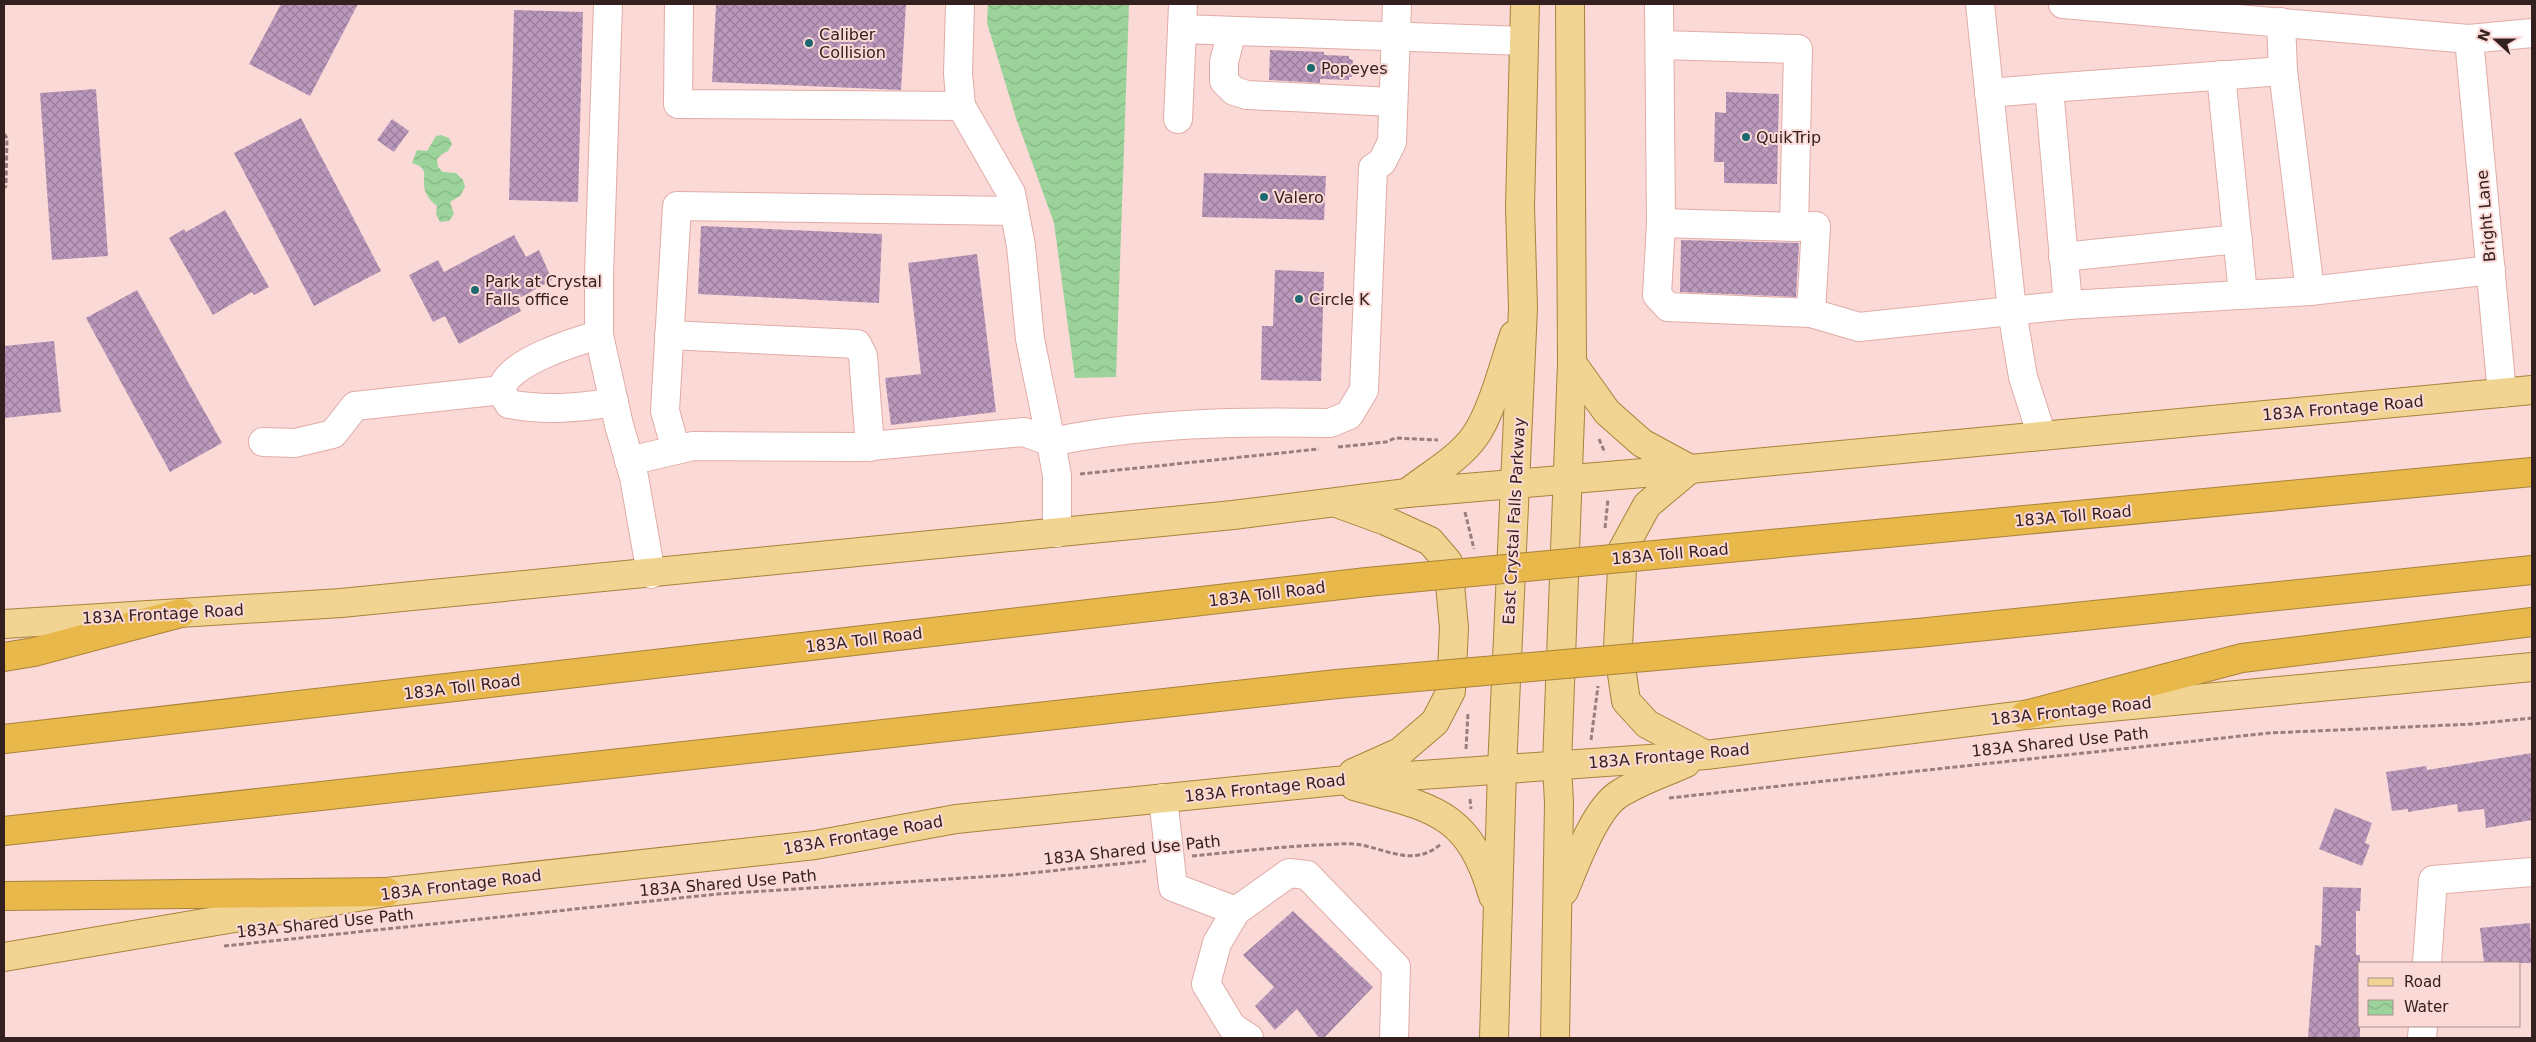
<svg xmlns="http://www.w3.org/2000/svg" width="2536" height="1042" viewBox="0 0 2536 1042" font-family="'DejaVu Sans',sans-serif">
  <style>
    .water { fill: url(#water-waves) }
    .building { fill: url(#building-cross-hatch) }
    .lines { fill: none; stroke-linecap: round; stroke-linejoin: round }
    .minor-casing { stroke: #e0aca7; stroke-width: 30 }
    .major-casing { stroke: #a9833b; stroke-width: 30 }
    .highway-casing { stroke: #a9833b; stroke-width: 30 }
    .path { stroke: #997e7c; stroke-width: 3; stroke-dasharray: 5 2.5; stroke-linecap: butt }
    .minor { stroke: #fff; stroke-width: 28 }
    .major { stroke: #f1d492; stroke-width: 28 }
    .highway { stroke: #e8b84a; stroke-width: 28 }
    .highway-bridge-casing { stroke: #a9833b; stroke-width: 30; stroke-linecap: butt }
    .highway-bridge { stroke: #e8b84a; stroke-width: 28 }
    .poi-dot { fill: #1d6970; stroke: #fbd9d6; stroke-width: 2 }
    .labels { text-anchor: middle; dominant-baseline: central; stroke-width: 4; stroke-linejoin: round; paint-order: stroke }
    .poi-label { font-size: 16px; fill: #34201f; stroke: #fbd9d6; text-anchor: start }
    .street-label { font-size: 16px; fill: #34201f; stroke: #fbd9d6 }
  </style>
  <defs>
    <pattern id="water-waves" width="16" height="10" patternUnits="userSpaceOnUse" patternTransform="scale(1.25)"><rect width="16" height="10" fill="#9bd39b"/><path d="M0 5q4-4 8 0t8 0" fill="none" stroke="#86b585"/></pattern>
    <pattern id="building-cross-hatch" width="8" height="8" patternUnits="userSpaceOnUse" patternTransform="scale(1.25)"><rect width="8" height="8" fill="#bb99bd"/><path d="M0 0l8 8M0 8l8-8" fill="none" stroke="#997c99"/></pattern>
  </defs>
  <rect width="100%" height="100%" fill="#fbd9d6"/>
  <g class="water">
    <polygon points="988,4 1129,4 1116,377 1075,378 1054,223 1016,118 987,23"/>
    <path d="M 441,135 L 449,138 L 452,144 L 448,151 L 442,154 L 437,159 L 438,167 L 443,172 L 456,173 L 463,180 L 465,187 L 460,196 L 450,202 L 454,214 L 449,221 L 440,222 L 436,214 L 437,206 C 410,185 438,170 412,163 L 417,150 L 427,151 L 436,136 Z"/>
  </g>
  <g class="building">
    <polygon points="281,4 358,4 310,96 249,64"/>
    <polygon points="716,4 906,4 901,90 712,82"/>
    <polygon points="514,10 583,12 578,202 509,200"/>
    <polygon points="1270,50 1324,52 1324,55 1349,56 1349,59 1353,60 1352,77 1349,77 1349,80 1320,79 1320,83 1269,80"/>
    <polygon points="96,89 108,256 52,260 40,93"/>
    <polygon points="1726,92 1779,94 1777,184 1724,183 1724,162 1714,162 1715,112 1726,113"/>
    <polygon points="301,118 381,271 314,306 234,153"/>
    <polygon points="392,119 409,131 394,152 377,140"/>
    <polygon points="1204,173 1326,176 1324,220 1202,217"/>
    <polygon points="225,210 269,287 254,295 252,292 213,315 169,238 184,229 186,232"/>
    <polygon points="701,226 882,234 879,303 698,294"/>
    <polygon points="514,235 526,257 539,250 552,280 516,300 521,311 459,344 445,316 433,322 409,275 438,260 444,272"/>
    <polygon points="1681,240 1799,243 1796,297 1680,292"/>
    <polygon points="977,254 996,412 891,425 885,378 921,374 908,263"/>
    <polygon points="1275,270 1324,272 1321,381 1261,380 1262,326 1273,326"/>
    <polygon points="137,290 222,443 170,472 86,318"/>
    <polygon points="54,341 61,412 4,418 4,346"/>
    <polygon points="2532,753 2532,820 2486,828 2484,809 2458,812 2457,804 2408,812 2408,809 2392,811 2386,772 2426,766 2427,770"/>
    <polygon points="2335,808 2372,823 2365,843 2370,845 2362,866 2319,849"/>
    <polygon points="2323,887 2361,888 2360,911 2356,911 2356,955 2360,955 2360,1038 2308,1038 2315,945 2321,946"/>
    <polygon points="1293,911 1373,987 1324,1038 1319,1038 1297,1009 1275,1030 1255,1006 1274,987 1243,955"/>
    <polygon points="2530,923 2532,963 2484,963 2480,928"/>
  </g>
  <g class="lines">
    <defs>
      <g id="minor">
        <polyline points="608,4 599,276 599,335 619,425 634,477 651,574"/>
        <polyline points="679,4 678,104 961,106 1011,193 1021,246 1030,339 1051,442"/>
        <polyline points="960,4 958,74 961,106"/>
        <polyline points="1659,4 1661,223 1657,295 1668,307 1811,313"/>
        <polyline points="1980,4 2012,311 2023,377 2042,436"/>
        <polyline points="2063,4 2469,39 2532,33"/>
        <polyline points="1182,29 1183,4"/>
        <polyline points="1232,31 1224,62 1224,81 1234,91 1247,95 1393,102"/>
        <polyline points="2469,39 2502,393"/>
        <polyline points="1660,45 1798,49 1794,227 1661,223"/>
        <polyline points="2283,71 2310,291"/>
        <polyline points="2221,75 2243,294"/>
        <polyline points="2049,88 2283,71 2281,22"/>
        <polyline points="1989,93 2049,88 2068,305"/>
        <polyline points="1178,119 1182,29 1524,41"/>
        <polyline points="1794,227 1816,226 1811,313 1859,327 2068,305 2310,291 2491,270"/>
        <polyline points="2063,257 2238,239"/>
        <path d="M 599,335 C 577,341 504,363 502,390 C 502,395 507,400 509,404 C 545,411 578,408 614,402"/>
        <polyline points="669,335 857,344 863,356 870,447"/>
        <polyline points="263,442 295,443 333,434 355,406 502,390"/>
        <polyline points="676,450 665,411 677,206 1014,211"/>
        <polyline points="629,461 693,446 860,447 1024,432 1051,442"/>
        <path d="M 1057,533 L 1057,476 L 1051,442 C 1143,423 1237,421 1330,423 L 1349,415 L 1364,390 L 1373,168 L 1382,162 L 1392,142 L 1397,4"/>
        <polyline points="1163,798 1173,887 1236,911 1289,873 1307,875 1396,967 1394,1038"/>
        <polyline points="1236,911 1217,943 1206,984 1232,1027 1249,1038"/>
        <polyline points="2427,963 2433,880 2532,872"/>
        <polyline points="2422,1038 2423,1026"/>
      </g>
      <g id="major">
        <polyline points="1572,363 1607,412 1642,443 1690,469"/>
        <polyline points="1690,469 1647,505 1623,549 1618,647 1626,701 1647,724 1704,754"/>
        <path d="M 1407,493 C 1428,476 1459,459 1475,436 C 1492,412 1504,364 1514,335"/>
        <polyline points="1339,504 1386,521 1430,541 1448,562 1454,628 1451,691 1435,722 1400,752 1353,773"/>
        <polyline points="4,624 341,603 1233,515 1407,493 1690,469 2532,390"/>
        <path d="M 1354,786 C 1432,808 1469,811 1493,896"/>
        <path d="M 1564,891 C 1575,865 1595,809 1619,794 C 1639,781 1664,773 1686,763"/>
        <polyline points="4,957 387,892 815,845 956,819 1336,781 1706,755 2025,715 2532,667"/>
        <polyline points="1494,1038 1502,769 1523,308 1520,206 1525,4"/>
        <polyline points="1555,1038 1559,803 1557,765 1572,363 1570,4"/>
      </g>
      <g id="highway">
        <polyline points="1919,530 2532,472"/>
        <polyline points="1918,633 2532,570"/>
        <polyline points="4,657 34,652 181,613"/>
        <polyline points="2025,715 2242,658 2532,622"/>
        <polyline points="4,739 1367,582"/>
        <polyline points="4,831 1337,684"/>
        <polyline points="4,896 387,892"/>
      </g>
    </defs>
    <use href="#minor" class="minor-casing"/>
    <use href="#major" class="major-casing"/>
    <use href="#highway" class="highway-casing"/>
    <g class="path">
      <polyline points="4,134 7,138 6,186 4,188"/>
      <polyline points="1599,439 1605,453"/>
      <polyline points="1338,447 1386,442 1395,438 1438,440"/>
      <polyline points="1080,474 1319,449"/>
      <polyline points="1465,512 1474,549"/>
      <polyline points="1605,528 1608,499"/>
      <polyline points="1591,740 1598,686"/>
      <polyline points="1466,749 1468,713"/>
      <polyline points="1669,798 2269,733 2474,724 2532,718"/>
      <polyline points="1470,799 1471,809"/>
      <path d="M 1192,856 C 1234,852 1276,847 1318,845 C 1332,845 1347,842 1361,845 C 1388,850 1415,867 1441,844"/>
      <polyline points="224,946 718,894 1011,875 1146,861"/>
    </g>
    <use href="#minor" class="minor"/>
    <use href="#major" class="major"/>
    <use href="#highway" class="highway"/>
    <defs>
      <g id="highway-bridge">
        <polyline points="1367,582 1919,530"/>
        <polyline points="1337,684 1918,633"/>
      </g>
    </defs>
    <use href="#highway-bridge" class="highway-bridge-casing"/>
    <use href="#highway-bridge" class="highway-bridge"/>
  </g>
  <g class="poi-dot">
    <circle cx="809" cy="43" r="5"/>
    <circle cx="1311" cy="68" r="5"/>
    <circle cx="1746" cy="137" r="5"/>
    <circle cx="1264" cy="197" r="5"/>
    <circle cx="475" cy="290" r="5"/>
    <circle cx="1299" cy="299" r="5"/>
  </g>
  <g class="labels">
    <g class="poi-label">
      <text x="819" y="34">Caliber<tspan x="819" dy="18">Collision</tspan></text>
      <text x="1321" y="68">Popeyes</text>
      <text x="1756" y="137">QuikTrip</text>
      <text x="1274" y="197">Valero</text>
      <text x="485" y="281">Park at Crystal<tspan x="485" dy="18">Falls office</tspan></text>
      <text x="1309" y="299">Circle K</text>
    </g>
    <g class="street-label">
      <text transform="translate(2486 216) rotate(-95)">Bright Lane</text>
      <text transform="translate(2343 408) rotate(-5)">183A Frontage Road</text>
      <text transform="translate(2073 516) rotate(-5)">183A Toll Road</text>
      <text transform="translate(1514 521) rotate(-87)">East Crystal Falls Parkway</text>
      <text transform="translate(1670 554) rotate(-5)">183A Toll Road</text>
      <text transform="translate(1267 594) rotate(-7)">183A Toll Road</text>
      <text transform="translate(163 614) rotate(-3)">183A Frontage Road</text>
      <text transform="translate(864 640) rotate(-7)">183A Toll Road</text>
      <text transform="translate(462 687) rotate(-7)">183A Toll Road</text>
      <text transform="translate(2071 711) rotate(-6)">183A Frontage Road</text>
      <text transform="translate(2060 742) rotate(-6)">183A Shared Use Path</text>
      <text transform="translate(1669 756) rotate(-5)">183A Frontage Road</text>
      <text transform="translate(1265 788) rotate(-6)">183A Frontage Road</text>
      <text transform="translate(863 835) rotate(-10)">183A Frontage Road</text>
      <text transform="translate(1132 850) rotate(-6)">183A Shared Use Path</text>
      <text transform="translate(728 883) rotate(-5)">183A Shared Use Path</text>
      <text transform="translate(461 885) rotate(-7)">183A Frontage Road</text>
      <text transform="translate(325 923) rotate(-6)">183A Shared Use Path</text>
    </g>
  </g>
  <rect width="2536" height="1042" fill="none" stroke="#34201f" stroke-width="10"/>
  <rect x="2358" y="962" width="162" height="65" fill="#fbd9d6" stroke="#ab8f8d"/>
  <rect x="2368" y="978" width="25" height="8" fill="#f1d492" stroke="#ab8f8d"/>
  <text x="2404" y="987" font-size="15" fill="#34201f">Road</text>
  <rect x="2368" y="1000" width="25" height="15" fill="url(#water-waves)" stroke="#ab8f8d"/>
  <text x="2404" y="1012" font-size="15" fill="#34201f">Water</text>
  <g transform="translate(2496 40) rotate(291)" stroke="#fbd9d6" stroke-width="4" paint-order="stroke">
  <path d="M0-4L9 19L0 12L-9 19Z" fill="#34201f"/>
  <text y="-8" font-size="14" font-weight="bold" text-anchor="middle" fill="#34201f">N</text>
  </g>
</svg>
